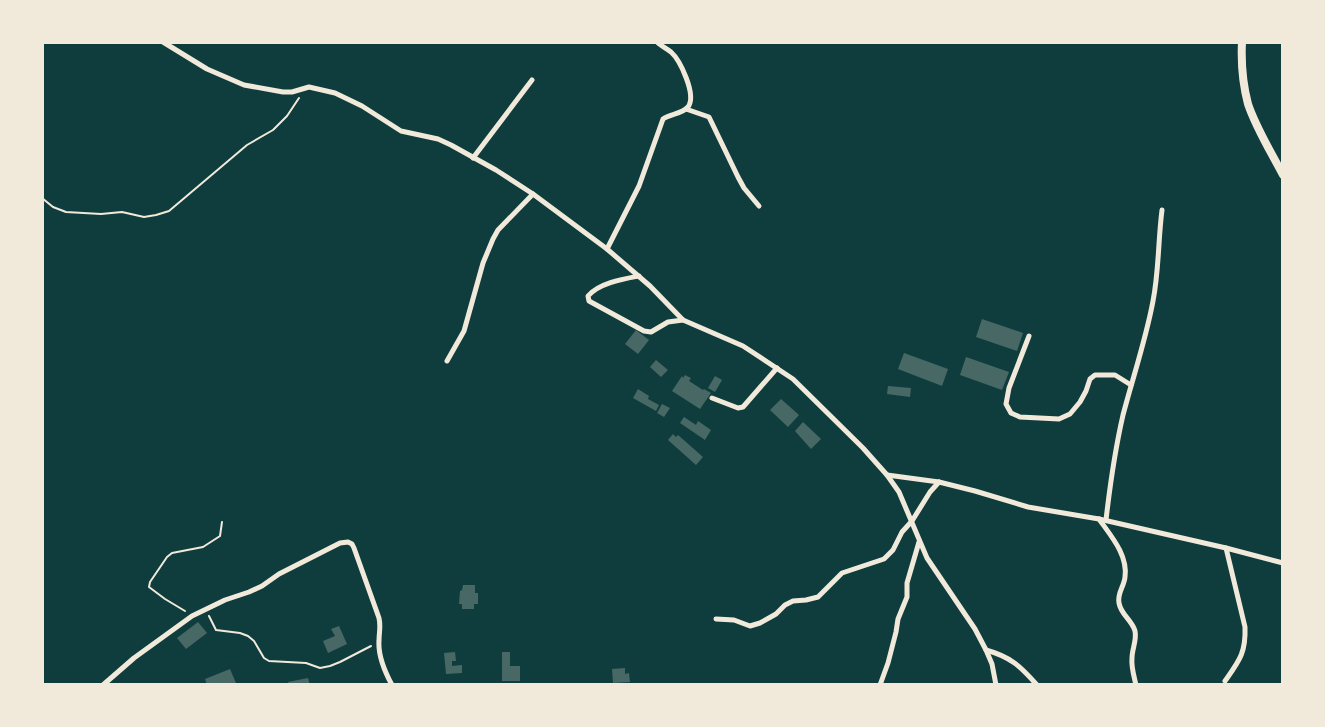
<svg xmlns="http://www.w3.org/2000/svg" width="1325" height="727" viewBox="0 0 1325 727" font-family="Mulish,sans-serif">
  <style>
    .building { fill: #486865 }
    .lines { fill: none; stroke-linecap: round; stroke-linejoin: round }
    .path { stroke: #f1e9da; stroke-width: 2 }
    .minor { stroke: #f1e9da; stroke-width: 5 }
    .trunk { stroke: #f1e9da; stroke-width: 8 }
  </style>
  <rect width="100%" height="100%" fill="#0f3d3e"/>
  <g class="building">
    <polygon points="982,319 1023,333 1017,351 976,337"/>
    <polygon points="636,330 649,340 638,354 625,344"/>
    <polygon points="904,353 948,369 942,386 898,369"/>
    <polygon points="966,357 1009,372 1002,390 960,375"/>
    <polygon points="656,360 668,370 661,377 650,367"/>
    <polygon points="685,375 691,378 689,381 703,390 704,389 711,393 700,409 672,391 682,376 683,378"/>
    <polygon points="715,376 722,380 715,392 708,388"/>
    <polygon points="888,386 911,388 910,397 887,394"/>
    <polygon points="638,389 649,396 648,399 659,405 656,411 633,398"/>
    <polygon points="781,399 799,415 788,427 770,410"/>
    <polygon points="662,404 670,408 664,417 657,413"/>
    <polygon points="684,417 696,425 698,421 711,430 705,440 680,423"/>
    <polygon points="803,422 821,439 811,449 795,431"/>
    <polygon points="673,434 676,437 678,435 703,457 696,465 668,440"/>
    <polygon points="463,585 475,585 475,593 478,593 478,604 474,604 474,609 462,609 462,604 459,604 460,591 462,590"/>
    <polygon points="198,622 207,633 186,649 177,638"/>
    <polygon points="339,626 347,644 328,653 323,641 335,636 331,629"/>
    <polygon points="455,652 456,661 452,661 452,666 462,665 462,673 446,674 444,653"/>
    <polygon points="502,652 510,652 510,666 520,666 520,681 502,681"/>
    <polygon points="625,668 625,674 629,673 630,682 613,683 612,669"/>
    <polygon points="230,669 236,683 232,685 207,685 205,679"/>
    <polygon points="308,678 310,685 289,685 288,682"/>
  </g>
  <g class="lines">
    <g class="path">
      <polyline points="42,198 53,207 66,212 101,214 122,212 144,217 156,215 169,211 247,145 273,130 287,116 299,98"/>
      <polyline points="185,611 165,599 149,587 150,582 167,557 172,553 203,547 220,536 222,522"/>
      <polyline points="209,616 216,630 240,633 248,636 254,641 264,658 269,661 306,663 320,668 330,666 340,662 371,646"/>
    </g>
    <g class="minor">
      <polyline points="163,42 207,69 244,85 283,92 292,92 309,87 335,93 362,106 401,131 438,139 451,145 496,170 533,194 607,249 650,286 683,320 743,346 793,379 863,448 887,475 899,492 927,558 975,629 986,650 992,664 996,685"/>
      <polyline points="686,109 709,117 738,177 744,188 759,206"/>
      <polyline points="473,158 532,80"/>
      <path d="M 607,249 L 639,186 L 663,119 C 670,114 682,114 688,107 C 697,95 680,60 671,52 C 666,48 661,46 657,42"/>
      <path d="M 639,276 C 623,279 599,283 588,296 L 589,301 L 644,331 L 651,332 L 668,322 L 683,320"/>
      <polyline points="1029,336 1009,388 1006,404 1011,413 1020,417 1059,419 1070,414 1080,402 1086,391 1090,379 1095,375 1115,375 1131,385"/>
      <polyline points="447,361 464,331 483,263 493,239 498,230 533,194"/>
      <polyline points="712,398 738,408 743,407 777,368"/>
      <polyline points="887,475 939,482 975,491 1028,507 1099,519 1226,548 1283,563"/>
      <path d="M 1099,519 C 1111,536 1128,555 1125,577 C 1124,587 1117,593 1119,603 C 1121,615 1132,620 1135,631 C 1137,640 1132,649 1132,658 C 1131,667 1134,676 1136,685"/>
      <path d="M 1106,520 C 1110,485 1115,450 1123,415 C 1133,377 1146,339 1153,301 C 1159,271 1158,241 1162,210"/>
      <polyline points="716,619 734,620 750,626 760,623 776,614 785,605 793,601 806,600 818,597 842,573 884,559 893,550 902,532 912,521 930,492 939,482"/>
      <path d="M 986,650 C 1011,657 1020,666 1037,685"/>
      <path d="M 1225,681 C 1239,661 1246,653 1245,627 L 1226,548"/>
      <path d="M 103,685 L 134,658 L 192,616 L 225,600 L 249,592 L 262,586 L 279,574 L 340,543 L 348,542 L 352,544 L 354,548 L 379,618 C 381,627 379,632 379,641 C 378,655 385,672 392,685"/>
      <polyline points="880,685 888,663 896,632 898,619 907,597 907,583 919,542"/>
    </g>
    <path class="trunk" d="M 1242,42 C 1241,62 1243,85 1248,104 C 1256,128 1271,152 1283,175"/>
  </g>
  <rect width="1325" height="727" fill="none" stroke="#f1e9da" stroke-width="88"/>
</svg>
